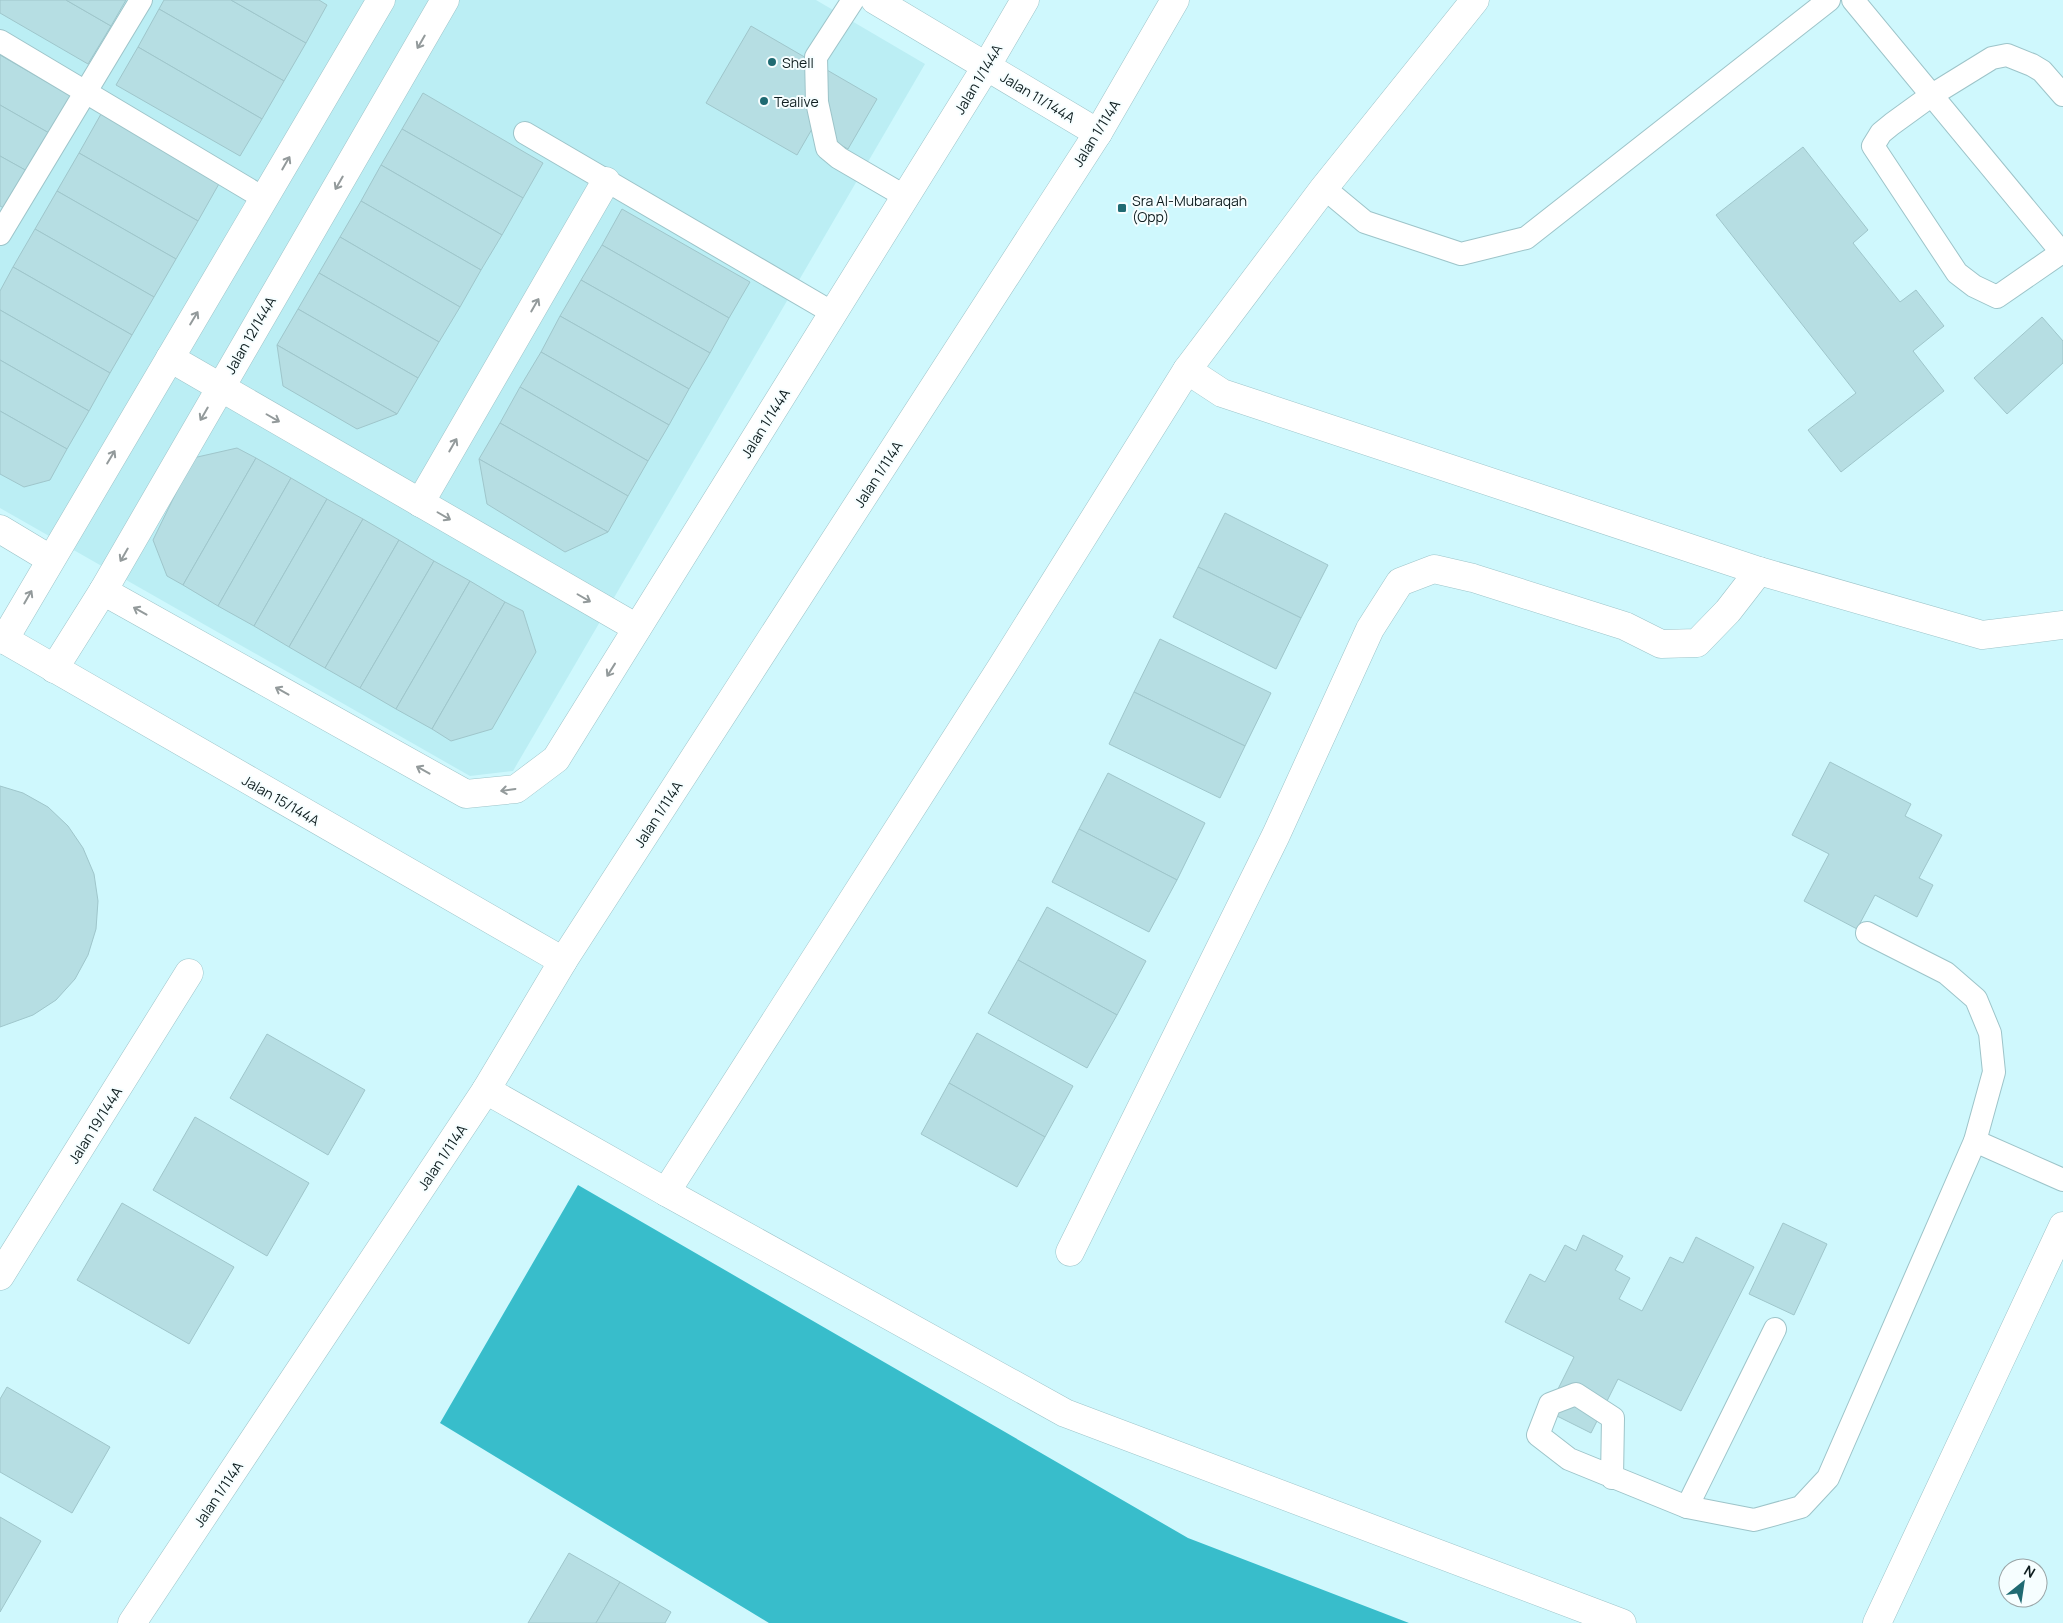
<svg xmlns="http://www.w3.org/2000/svg" width="2063" height="1623" viewBox="0 0 2063 1623" font-family="Manrope,sans-serif">
  <style>
    .built { fill: #bbeef4 }
    .forest { fill: #38bdcb }
    .building { fill: #b6dee3; stroke: #9fc6cb }
    .lines { fill: none; stroke-linecap: round; stroke-linejoin: round }
    .service-casing { stroke: #9dc4c9; stroke-width: 24 }
    .minor-casing { stroke: #9dc4c9; stroke-width: 29 }
    .tertiary-casing { stroke: #9dc4c9; stroke-width: 29 }
    .service { stroke: #fff; stroke-width: 22 }
    .minor { stroke: #fff; stroke-width: 28 }
    .tertiary { stroke: #fff; stroke-width: 28 }
    .oneway { stroke: #939a9b }
    .poi-dot { fill: #1f6a72; stroke: #f6feff; stroke-width: 2 }
    .labels { text-anchor: middle; dominant-baseline: central; stroke-width: 4; stroke-linejoin: round; paint-order: stroke }
    .poi-label { font-size: 14px; fill: #0f1e20; stroke: #f6feff; text-anchor: start }
    .street-label { font-size: 14px; fill: #0f1e20; stroke: #f6feff }
  </style>
  <rect width="100%" height="100%" fill="#cff8fd"/>
  <polygon class="built" points="0,0 816,0 925,64 513,771 470,776 0,508"/>
  <polygon class="forest" points="578,1185 1188,1538 1409,1623 769,1623 440,1423"/>
  <g class="building">
    <polygon points="0,0 66,0 111,26 88,64 0,13"/>
    <polygon points="66,0 126,0 111,26"/>
    <polygon points="164,0 231,0 306,43 284,81 159,9"/>
    <polygon points="231,0 319,0 327,5 306,43"/>
    <polygon points="159,9 284,81 262,119 138,47"/>
    <polygon points="751,26 877,99 848,149 812,129 797,155 706,103"/>
    <polygon points="138,47 262,119 240,156 116,85"/>
    <polygon points="0,55 71,96 49,133 0,105"/>
    <polygon points="423,93 543,163 523,198 402,129"/>
    <polygon points="0,105 49,133 27,171 0,156"/>
    <polygon points="101,114 220,182 198,221 79,153"/>
    <polygon points="402,129 523,198 502,235 381,165"/>
    <polygon points="1803,147 1868,230 1853,243 1900,302 1916,290 1944,326 1913,351 1944,391 1841,472 1808,430 1856,393 1716,215"/>
    <polygon points="79,153 198,221 176,259 57,191"/>
    <polygon points="0,156 27,171 6,209 0,206"/>
    <polygon points="381,165 502,235 481,270 361,201"/>
    <polygon points="57,191 176,259 154,297 35,229"/>
    <polygon points="361,201 481,270 460,307 340,237"/>
    <polygon points="622,209 750,282 729,318 602,245"/>
    <polygon points="35,229 154,297 132,335 13,267"/>
    <polygon points="340,237 460,307 439,342 319,273"/>
    <polygon points="602,245 729,318 710,353 581,280"/>
    <polygon points="13,267 132,335 110,373 0,310 0,291"/>
    <polygon points="319,273 439,342 418,378 298,309"/>
    <polygon points="581,280 710,353 689,389 560,316"/>
    <polygon points="298,309 418,378 397,414 277,345"/>
    <polygon points="0,310 110,373 89,411 0,360"/>
    <polygon points="560,316 689,389 669,425 541,352"/>
    <polygon points="2042,317 2063,341 2063,363 2007,414 1974,378"/>
    <polygon points="277,345 397,414 357,429 283,386"/>
    <polygon points="541,352 669,425 648,461 520,387"/>
    <polygon points="0,360 89,411 67,449 0,411"/>
    <polygon points="520,387 648,461 628,496 500,423"/>
    <polygon points="0,411 67,449 50,480 24,487 0,474"/>
    <polygon points="500,423 628,496 608,532 479,459"/>
    <polygon points="237,448 256,458 183,585 167,576 153,540 193,458"/>
    <polygon points="256,458 291,478 218,606 183,585"/>
    <polygon points="479,459 608,532 565,552 487,504"/>
    <polygon points="291,478 327,499 254,626 218,606"/>
    <polygon points="327,499 363,519 289,647 254,626"/>
    <polygon points="1225,513 1328,565 1301,618 1198,567"/>
    <polygon points="363,519 399,540 325,668 289,647"/>
    <polygon points="399,540 434,561 360,688 325,668"/>
    <polygon points="434,561 470,581 396,709 360,688"/>
    <polygon points="1198,567 1301,618 1276,669 1173,617"/>
    <polygon points="470,581 505,602 432,729 396,709"/>
    <polygon points="505,602 523,611 536,652 492,729 451,741 432,729"/>
    <polygon points="1160,639 1271,693 1245,746 1134,692"/>
    <polygon points="1134,692 1245,746 1220,798 1109,744"/>
    <polygon points="1830,762 1911,804 1905,816 1942,835 1919,878 1933,885 1917,917 1875,895 1857,929 1804,901 1829,854 1792,835"/>
    <polygon points="1108,773 1205,823 1177,880 1079,829"/>
    <polygon points="0,786 23,793 48,807 68,826 83,848 94,874 98,901 96,929 88,955 75,979 56,1000 33,1015 0,1027"/>
    <polygon points="1079,829 1177,880 1149,932 1052,882"/>
    <polygon points="1047,907 1146,961 1117,1015 1018,960"/>
    <polygon points="1018,960 1117,1015 1087,1068 988,1013"/>
    <polygon points="977,1033 1073,1086 1045,1137 949,1083"/>
    <polygon points="267,1034 365,1090 328,1155 230,1098"/>
    <polygon points="949,1083 1045,1137 1017,1187 921,1134"/>
    <polygon points="195,1117 309,1183 267,1256 153,1190"/>
    <polygon points="122,1203 234,1267 189,1344 77,1280"/>
    <polygon points="1783,1223 1827,1244 1794,1315 1749,1294"/>
    <polygon points="1583,1235 1623,1256 1615,1270 1630,1278 1619,1299 1642,1311 1670,1257 1683,1263 1696,1237 1754,1267 1681,1411 1618,1379 1591,1433 1547,1411 1574,1357 1505,1322 1530,1274 1545,1282 1565,1245 1576,1251"/>
    <polygon points="7,1387 110,1447 72,1513 0,1472 0,1399"/>
    <polygon points="0,1517 41,1541 0,1612"/>
    <polygon points="569,1553 620,1582 596,1623 528,1623"/>
    <polygon points="620,1582 671,1612 665,1623 596,1623"/>
  </g>
  <g class="lines">
    <defs>
      <g id="service">
        <polyline points="853,0 816,57 817,102 827,148 839,158 906,197"/>
        <polyline points="1853,0 2063,254"/>
        <polyline points="0,41 265,199"/>
        <polyline points="525,133 833,313"/>
        <polyline points="1324,188 1365,222 1461,254 1526,238 1829,0"/>
        <polyline points="0,234 141,0"/>
        <polyline points="2062,252 1997,297 1974,286 1957,273 1873,146 1881,133 1892,124 1932,95 1992,58 2007,55 2032,65 2042,71 2063,95"/>
        <polyline points="1975,1141 2063,1180"/>
        <polyline points="1612,1478 1613,1418 1576,1394 1550,1404 1538,1435 1569,1459 1687,1507 1754,1520 1801,1507 1828,1478 1975,1141 1994,1072 1990,1033 1976,999 1946,973 1867,933"/>
        <polyline points="1687,1507 1775,1329"/>
      </g>
      <g id="minor">
        <polyline points="875,0 1098,133"/>
        <polyline points="1475,0 1324,188 1187,370 1001,668 666,1192 1065,1413 1622,1623"/>
        <polyline points="170,358 637,628"/>
        <polyline points="1187,370 1222,393 1759,571 1982,635 2063,625"/>
        <polyline points="420,503 606,181"/>
        <polyline points="0,529 50,559"/>
        <polyline points="103,591 466,794 516,789 556,759 986,67 1025,0"/>
        <polyline points="0,637 563,961"/>
        <polyline points="4,640 381,0"/>
        <polyline points="54,669 103,591 445,0"/>
        <polyline points="486,1090 666,1192"/>
        <polyline points="1070,1252 1276,835 1370,629 1400,582 1434,569 1473,578 1625,626 1661,644 1697,643 1728,611 1759,571"/>
        <polyline points="0,1276 189,973"/>
        <polyline points="1877,1623 2063,1226"/>
      </g>
      <polyline id="tertiary" points="132,1623 486,1090 563,961 1098,133 1175,0"/>
    </defs>
    <use href="#service" class="service-casing"/>
    <use href="#minor" class="minor-casing"/>
    <use href="#tertiary" class="tertiary-casing"/>
    <use href="#service" class="service"/>
    <use href="#minor" class="minor"/>
    <use href="#tertiary" class="tertiary"/>
  </g>
  <defs><path id="oneway-shaft" d="M-6 0H5M1.5-3L5.5 0L1.5 3" fill="none" stroke-width="1.6" stroke-linecap="round" stroke-linejoin="round" transform="scale(1.25)"/></defs>
  <g class="oneway">
    <use href="#oneway-shaft" transform="translate(421 42) rotate(120)"/>
    <use href="#oneway-shaft" transform="translate(286 163) rotate(-60)"/>
    <use href="#oneway-shaft" transform="translate(339 183) rotate(120)"/>
    <use href="#oneway-shaft" transform="translate(535 305) rotate(-60)"/>
    <use href="#oneway-shaft" transform="translate(194 318) rotate(-59)"/>
    <use href="#oneway-shaft" transform="translate(204 414) rotate(120)"/>
    <use href="#oneway-shaft" transform="translate(273 418) rotate(30)"/>
    <use href="#oneway-shaft" transform="translate(453 445) rotate(-60)"/>
    <use href="#oneway-shaft" transform="translate(111 457) rotate(-59)"/>
    <use href="#oneway-shaft" transform="translate(444 516) rotate(30)"/>
    <use href="#oneway-shaft" transform="translate(124 555) rotate(120)"/>
    <use href="#oneway-shaft" transform="translate(28 597) rotate(-60)"/>
    <use href="#oneway-shaft" transform="translate(584 598) rotate(30)"/>
    <use href="#oneway-shaft" transform="translate(140 611) rotate(-151)"/>
    <use href="#oneway-shaft" transform="translate(611 670) rotate(122)"/>
    <use href="#oneway-shaft" transform="translate(282 691) rotate(-151)"/>
    <use href="#oneway-shaft" transform="translate(423 770) rotate(-151)"/>
    <use href="#oneway-shaft" transform="translate(508 790) rotate(172)"/>
  </g>
  <g class="poi-dot">
    <circle cx="772" cy="62" r="5"/>
    <circle cx="764" cy="101" r="5"/>
    <rect x="1117" y="203" width="10" height="10" rx="2.5"/>
  </g>
  <g class="labels">
    <g class="poi-label">
      <text x="782" y="62">Shell</text>
      <text x="774" y="101">Tealive</text>
      <text x="1132" y="200">Sra Al-Mubaraqah<tspan x="1132" dy="16">(Opp)</tspan></text>
    </g>
    <g class="street-label">
      <text transform="translate(978 79) rotate(-59)">Jalan 1/144A</text>
      <text transform="translate(1038 97) rotate(31)">Jalan 11/144A</text>
      <text transform="translate(1096 133) rotate(-58)">Jalan 1/114A</text>
      <text transform="translate(250 335) rotate(-60)">Jalan 12/144A</text>
      <text transform="translate(765 423) rotate(-58)">Jalan 1/144A</text>
      <text transform="translate(878 474) rotate(-57)">Jalan 1/114A</text>
      <text transform="translate(281 800) rotate(30)">Jalan 15/144A</text>
      <text transform="translate(658 814) rotate(-57)">Jalan 1/114A</text>
      <text transform="translate(95 1125) rotate(-58)">Jalan 19/144A</text>
      <text transform="translate(442 1157) rotate(-56)">Jalan 1/114A</text>
      <text transform="translate(218 1494) rotate(-56)">Jalan 1/114A</text>
    </g>
  </g>
  <g transform="translate(2023 1583) rotate(30)"><circle r="24" fill="#f6feff" stroke="#9aa4a6"/>
  <path d="M0-4L9 19L0 12L-9 19Z" fill="#1f6a72"/>
  <text y="-8" font-size="14" font-weight="bold" text-anchor="middle" fill="#0f1e20">N</text>
  </g>
</svg>
